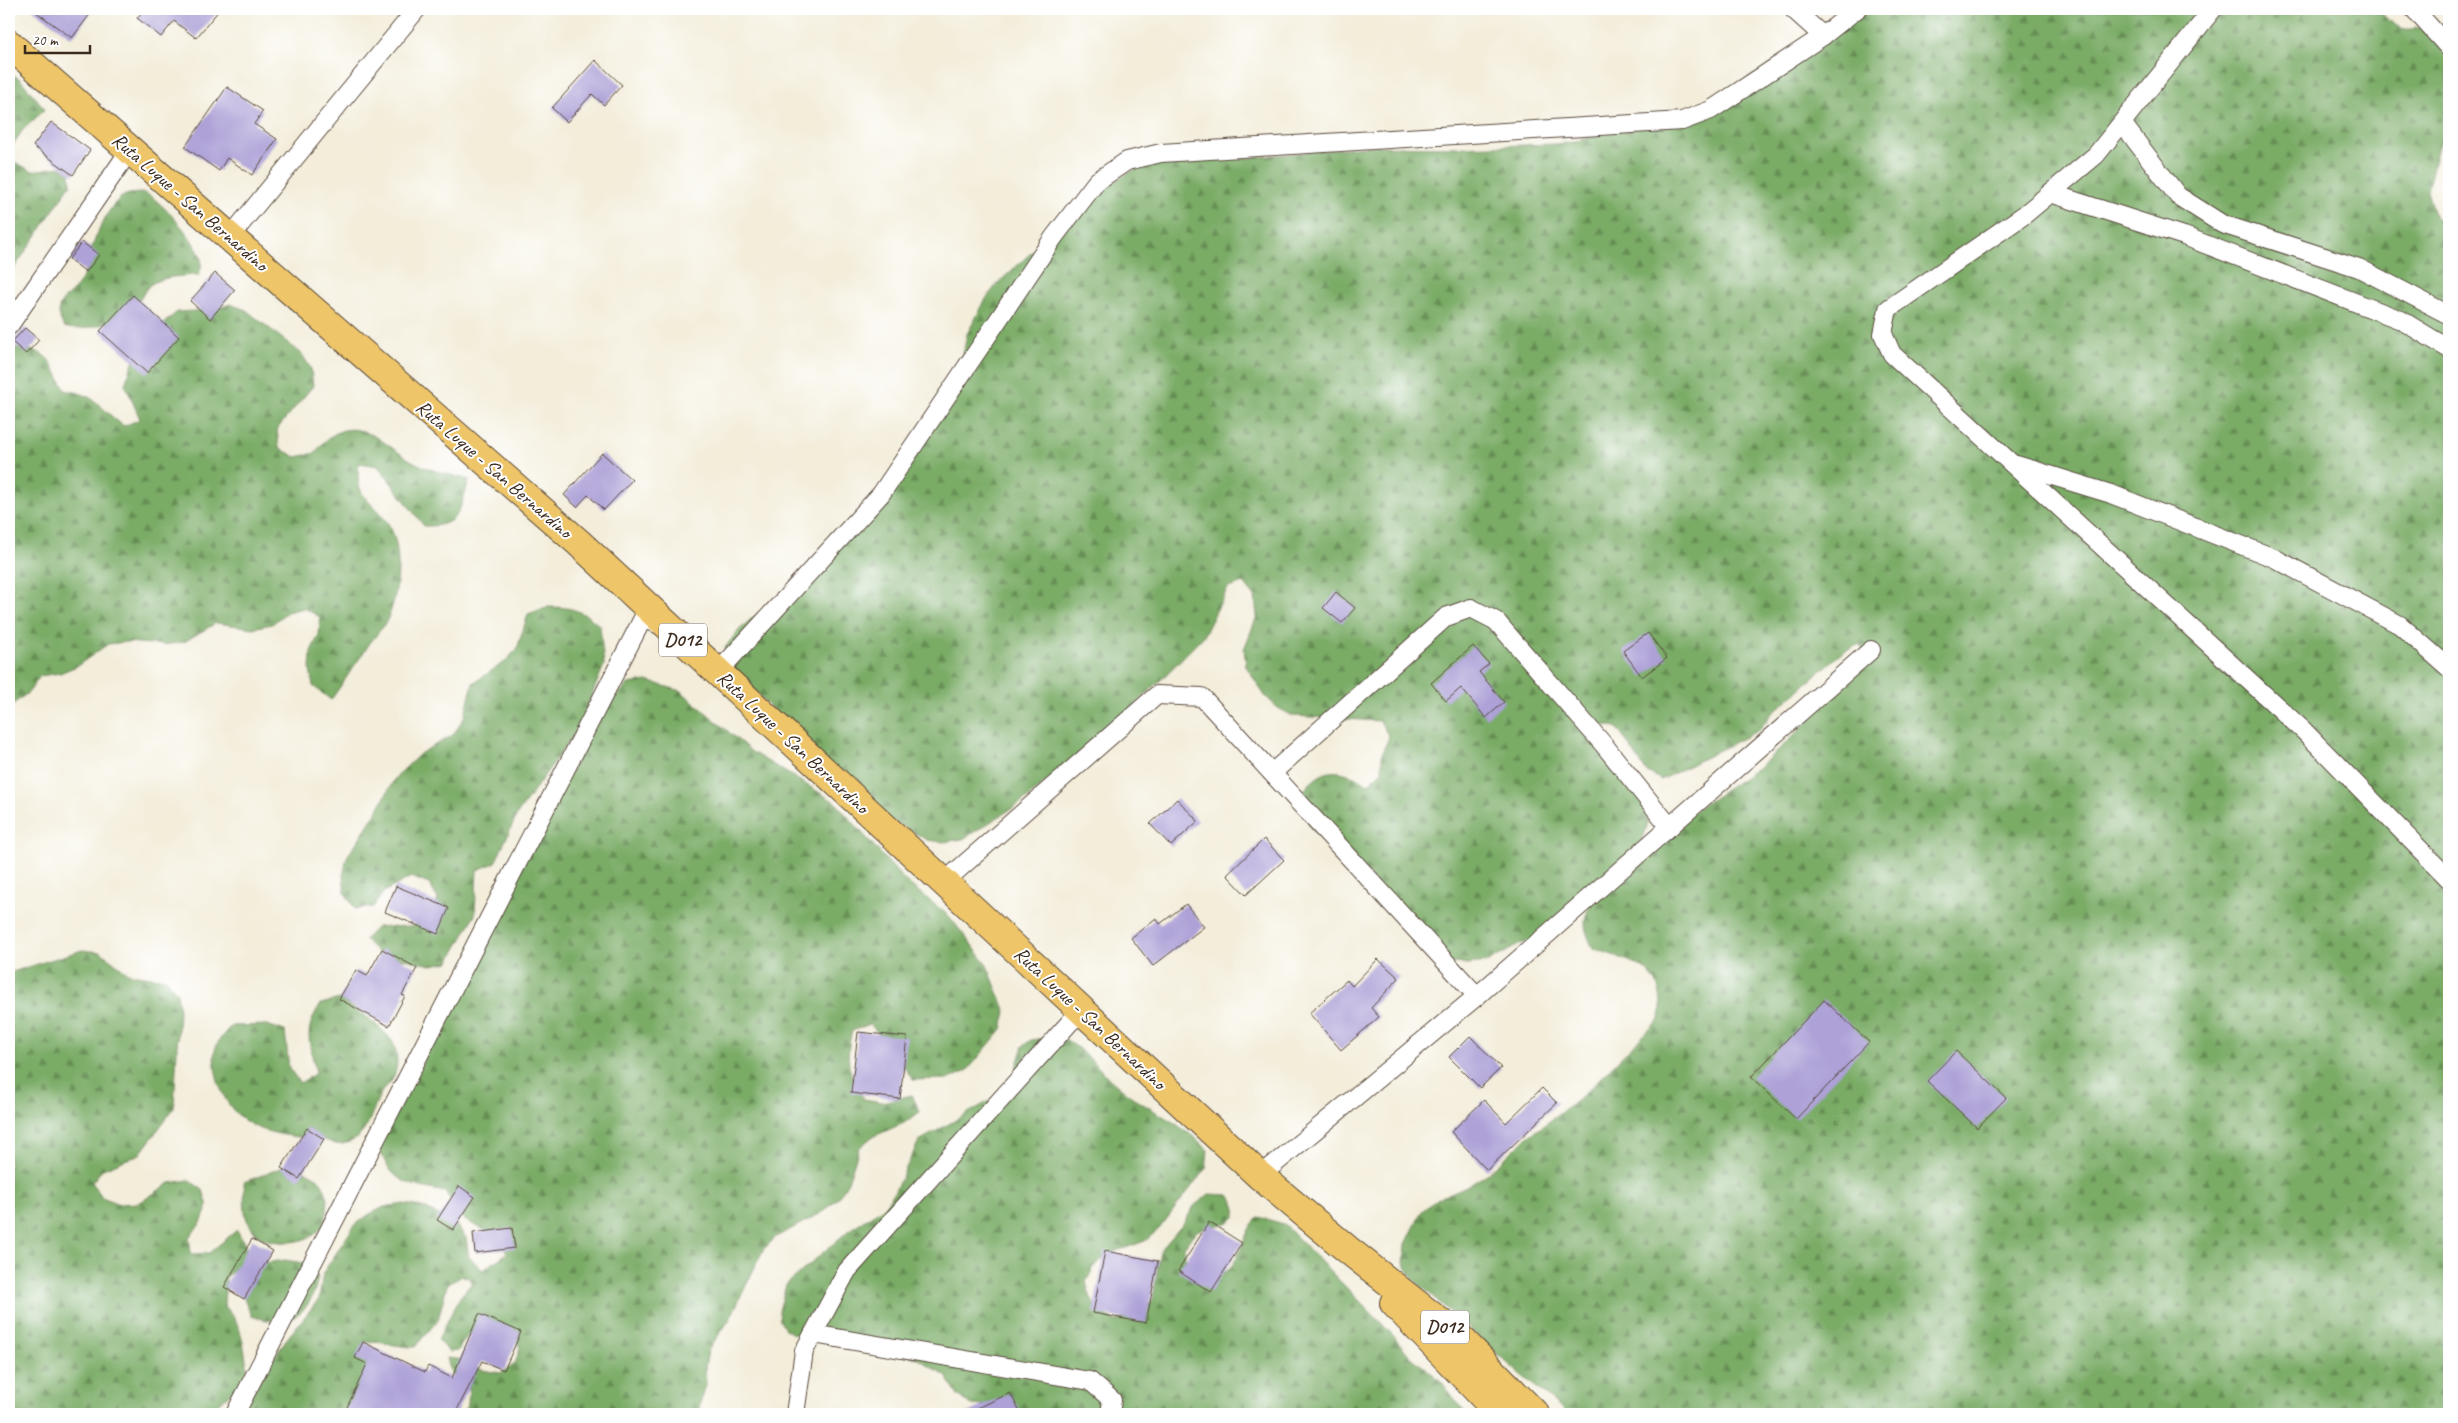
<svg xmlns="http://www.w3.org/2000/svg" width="2458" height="1423" viewBox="0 0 2458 1423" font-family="Caveat,sans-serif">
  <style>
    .forest { fill: url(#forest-firs); stroke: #5a6b42 }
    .building { fill: #ada1d7 }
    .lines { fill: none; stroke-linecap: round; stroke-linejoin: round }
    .minor-casing { stroke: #57473a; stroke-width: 20 }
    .primary-casing { stroke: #57473a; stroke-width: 30 }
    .minor { stroke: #fff; stroke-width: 18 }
    .primary { stroke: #eec569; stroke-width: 28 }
    .labels { text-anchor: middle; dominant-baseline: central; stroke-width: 4; stroke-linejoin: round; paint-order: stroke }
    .shield { fill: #fff; stroke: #766a62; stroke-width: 1 }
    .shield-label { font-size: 19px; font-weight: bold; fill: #3b2a1e }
    .street-label { font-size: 20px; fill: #3b2a1e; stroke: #fff }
  </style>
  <defs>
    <pattern id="forest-firs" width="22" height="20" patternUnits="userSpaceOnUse" patternTransform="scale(1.25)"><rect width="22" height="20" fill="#7aac66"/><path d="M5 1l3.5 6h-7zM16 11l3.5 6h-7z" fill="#658c53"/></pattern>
  </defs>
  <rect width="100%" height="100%" fill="#fff"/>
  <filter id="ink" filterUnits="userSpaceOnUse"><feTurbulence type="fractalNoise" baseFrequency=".02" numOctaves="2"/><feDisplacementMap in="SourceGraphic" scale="10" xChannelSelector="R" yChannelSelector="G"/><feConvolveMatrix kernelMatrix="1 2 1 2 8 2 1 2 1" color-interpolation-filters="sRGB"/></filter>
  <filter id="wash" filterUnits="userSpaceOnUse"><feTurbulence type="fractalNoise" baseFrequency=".0096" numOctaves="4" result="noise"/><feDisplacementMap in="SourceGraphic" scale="20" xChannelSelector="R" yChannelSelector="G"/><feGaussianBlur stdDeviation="1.12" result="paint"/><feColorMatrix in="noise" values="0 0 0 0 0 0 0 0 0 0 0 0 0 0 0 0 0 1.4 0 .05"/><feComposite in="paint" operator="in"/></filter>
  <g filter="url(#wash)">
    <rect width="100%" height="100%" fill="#f3edda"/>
    <g class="forest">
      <path d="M 1840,9 L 2377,9 C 2385,16 2395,28 2406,29 C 2422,31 2437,15 2449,32 L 2447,134 L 2438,146 L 2427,191 L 2435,218 L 2449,223 L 2449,1414 L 1569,1414 L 1521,1375 L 1413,1279 L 1404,1263 L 1406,1244 L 1422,1211 L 1437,1199 L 1471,1184 L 1487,1174 L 1529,1136 L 1578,1100 L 1660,1019 C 1667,965 1634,964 1593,948 C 1582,926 1582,918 1595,897 L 1694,811 L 1758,768 L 1786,743 L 1867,660 L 1860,644 L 1844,651 L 1771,714 L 1759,730 L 1661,780 L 1646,771 L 1617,727 L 1599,725 C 1603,736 1608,750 1614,760 C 1634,794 1660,796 1642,841 L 1553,934 L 1520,944 L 1488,962 L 1469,964 L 1452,963 L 1434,959 L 1419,948 L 1395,920 L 1368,873 L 1340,857 L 1311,829 L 1304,813 L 1302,793 C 1323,765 1340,767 1368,784 L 1382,771 L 1382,754 L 1389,737 L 1380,721 L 1293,716 L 1278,708 L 1265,696 L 1246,666 L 1244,649 L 1257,616 L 1255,597 L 1244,583 L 1228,588 L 1203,637 L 1136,705 L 1024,801 L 963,839 L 944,842 L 927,840 L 897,823 L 864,809 L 731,665 L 725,648 L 737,632 L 750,620 L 820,570 L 957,387 L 967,334 L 986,299 L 997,284 L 1101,189 L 1151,160 L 1191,156 L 1248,158 L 1367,146 L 1460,147 L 1556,144 L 1575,142 L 1647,122 L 1685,118 L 1796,48 Z"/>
      <polygon points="9,72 20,79 45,109 22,131 9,151"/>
      <polygon points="9,159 32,171 60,167 70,173 71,184 9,276"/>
      <path d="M 145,193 C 162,201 193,238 200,255 C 203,262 201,268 199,275 C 184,276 165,276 153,283 C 144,288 143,298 136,304 C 118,320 88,334 64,327 C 48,299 73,298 82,279 C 86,271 87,261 90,253 C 95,238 110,200 126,195 C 132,193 140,193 145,193 Z"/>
      <path d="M 230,304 L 246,310 L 302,354 L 311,369 L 313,386 L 277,429 L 279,448 L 296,457 L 315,453 C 353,401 383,448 420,465 C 435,472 453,475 469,480 C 459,510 461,527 424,526 L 378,466 L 359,463 C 354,497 369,498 387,522 C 404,545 399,593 388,618 C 384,627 376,635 370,643 C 357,662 344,681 331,700 L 313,686 L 310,669 L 311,651 L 319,635 L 320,617 L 304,608 L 287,612 L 272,624 L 253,628 L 216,623 L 184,642 L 164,645 L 126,642 L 108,644 L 77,666 L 60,673 L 40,676 L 29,692 L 9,707 L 9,347 C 49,351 48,355 65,390 C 97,394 100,409 124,426 L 140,419 L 125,384 L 137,351 L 148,337 L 177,312 L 213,310 Z"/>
      <path d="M 548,607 C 572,607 582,610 600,626 L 604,665 L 583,717 L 574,734 L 518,813 L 495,863 L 477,870 L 475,915 L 449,962 L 431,965 L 378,953 L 365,939 L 377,927 L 415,926 L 432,919 L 438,899 L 429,884 L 411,877 L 384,892 L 373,907 L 355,909 L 345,893 L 343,876 L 347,857 L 377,811 L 395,778 L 421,753 L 453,735 L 464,718 L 473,683 L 505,662 L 517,649 L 528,614 Z"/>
      <path d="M 647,681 L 681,691 L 752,752 L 835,802 L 904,880 L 949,916 L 986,963 L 1006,1012 L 1002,1029 L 967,1071 L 949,1079 L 913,1080 L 893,1050 L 870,1024 L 852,1031 C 845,1057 848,1078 864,1099 L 882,1102 L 912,1095 L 920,1112 L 904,1123 L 872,1137 L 859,1148 L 848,1182 L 838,1198 L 825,1211 L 776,1237 L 763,1250 L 730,1319 L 708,1350 L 705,1368 L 706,1385 L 697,1414 L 461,1414 L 468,1405 L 469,1387 L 452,1376 L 447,1358 L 466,1360 L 482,1370 L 501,1373 L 515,1364 L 520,1348 L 513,1331 C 484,1327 473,1321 458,1351 L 449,1352 L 438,1339 L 460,1297 L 471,1284 L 471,1279 L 462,1276 L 447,1285 L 438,1320 L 415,1347 C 397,1347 382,1341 364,1342 L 371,1387 L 354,1391 L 346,1414 L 238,1414 L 285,1341 L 319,1299 L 323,1273 L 354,1226 L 368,1215 L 384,1207 L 404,1204 L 422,1207 L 455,1223 L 466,1238 L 469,1257 L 483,1270 L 507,1253 L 499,1237 L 466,1221 L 445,1192 C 409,1185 391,1184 379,1147 L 602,711 L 628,684 Z"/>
      <path d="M 82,950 L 101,952 L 130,974 L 166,979 L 177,993 L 179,1011 L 174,1108 L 140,1154 L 103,1169 L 92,1182 L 102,1197 L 120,1204 L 139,1203 L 170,1183 L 189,1180 L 203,1190 L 208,1206 L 201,1223 L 189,1237 L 191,1254 L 209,1253 L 237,1230 L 246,1246 L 242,1263 L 226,1277 L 224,1305 C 244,1326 243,1345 248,1372 L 238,1388 L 208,1411 L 206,1414 L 9,1414 L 9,973 Z"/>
      <path d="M 339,999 C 353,1007 389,1031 394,1045 C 398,1055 398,1069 393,1078 C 391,1084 384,1087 381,1093 C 370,1112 369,1140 342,1144 C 335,1146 328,1140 320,1139 C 272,1135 231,1131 217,1077 C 211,1052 214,1044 231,1026 L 267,1025 L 285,1031 L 289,1068 L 300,1083 L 316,1073 C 310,1043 302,1031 321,1004 Z"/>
      <path d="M 1059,1036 C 1087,1050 1098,1070 1120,1088 C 1149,1111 1183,1123 1208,1150 L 1206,1168 L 1159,1229 L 1145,1241 L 1111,1253 L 1095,1265 L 1086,1282 C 1091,1301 1095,1313 1115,1321 L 1143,1315 L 1153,1300 L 1160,1251 L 1184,1223 L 1194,1206 L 1209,1194 L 1229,1195 C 1253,1228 1211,1223 1197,1231 C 1192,1234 1188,1243 1184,1247 L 1186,1265 L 1211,1278 C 1217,1276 1225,1273 1229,1269 C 1243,1254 1243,1230 1259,1217 L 1284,1224 L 1391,1333 L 1410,1356 L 1441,1381 L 1466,1414 L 1026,1414 L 1008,1407 L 971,1405 L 957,1394 L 947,1377 L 917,1358 L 879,1348 L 793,1334 L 785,1329 L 780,1321 L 779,1311 L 786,1285 L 849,1230 L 882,1209 L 894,1193 L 919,1141 L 998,1096 L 1012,1081 L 1023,1046 L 1031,1040 Z"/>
      <path d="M 281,1168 C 293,1169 307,1169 317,1178 C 330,1188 330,1214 322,1227 C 311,1245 269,1247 255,1233 C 253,1230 249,1224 247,1220 C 243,1210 245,1194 244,1182 Z"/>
      <path d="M 285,1260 L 304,1263 L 318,1277 C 311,1315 288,1329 252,1316 L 244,1299 L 245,1282 L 265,1263 Z"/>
    </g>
    <g id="blocks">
      <g class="building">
        <polygon points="32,9 94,9 72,38"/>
        <polygon points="145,9 220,9 196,38 174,21 161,37 137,18"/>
        <polygon points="595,60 622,85 604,105 592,94 567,122 552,108"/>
        <polygon points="227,87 263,111 254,124 277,139 252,175 227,158 219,171 185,147"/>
        <polygon points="51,122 90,150 73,175 33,146"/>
        <polygon points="82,242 99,255 86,272 69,259"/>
        <polygon points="215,273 235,290 210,319 190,301"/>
        <polygon points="133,295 179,337 147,373 100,331"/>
        <polygon points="25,328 39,340 26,354 12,342"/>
        <polygon points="602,453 632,480 604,510 588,495 577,507 564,495"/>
        <polygon points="1336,592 1355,608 1342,623 1323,608"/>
        <polygon points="1648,633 1667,658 1642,677 1623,651"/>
        <polygon points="1473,646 1489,664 1479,672 1504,702 1486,718 1461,688 1446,701 1431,683"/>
        <polygon points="1177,799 1198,821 1171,846 1150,824"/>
        <polygon points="1264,839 1284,860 1246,895 1227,875"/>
        <polygon points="396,886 449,908 438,934 385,912"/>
        <polygon points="1186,904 1204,927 1153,966 1131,938 1156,918 1160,924"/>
        <polygon points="382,949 417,968 402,995 405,996 389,1026 339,999 356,970 367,976"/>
        <polygon points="1378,959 1399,978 1371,1008 1379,1017 1341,1050 1309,1013 1347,980 1352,986"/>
        <polygon points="1824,1000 1869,1042 1796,1119 1751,1077"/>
        <polygon points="858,1032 907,1037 900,1099 851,1093"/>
        <polygon points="1470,1036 1501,1068 1480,1088 1449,1057"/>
        <polygon points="1956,1051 2006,1098 1977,1128 1927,1081"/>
        <polygon points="1542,1088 1557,1103 1487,1170 1451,1132 1484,1100 1506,1123"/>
        <polygon points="307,1128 324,1139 299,1179 281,1168"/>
        <polygon points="459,1186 475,1197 453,1230 437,1220"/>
        <polygon points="1209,1222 1242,1243 1211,1292 1178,1271"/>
        <polygon points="512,1228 515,1248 475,1253 473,1233"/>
        <polygon points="252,1239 273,1251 244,1299 224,1287"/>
        <polygon points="1105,1251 1158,1261 1146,1323 1093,1313"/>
        <polygon points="479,1314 521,1332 504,1370 482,1361 455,1414 344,1414 367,1364 355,1358 363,1342 425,1372 428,1366 452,1378"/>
        <polygon points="1010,1393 1021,1414 965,1414"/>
      </g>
    </g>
  </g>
  <g filter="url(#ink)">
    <use href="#blocks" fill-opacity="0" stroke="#57473a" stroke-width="1"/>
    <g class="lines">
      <defs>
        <g id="minor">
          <polyline points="1793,9 1823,36"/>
          <polyline points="2213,9 2096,155 2024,215 1888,309 1883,334 1892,354 2304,731 2449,879"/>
          <polyline points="2414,9 2449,48"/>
          <polyline points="2122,123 2178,196 2222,224 2359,268 2449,315"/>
          <polyline points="2050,193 2184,236 2401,320 2449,349"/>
          <polyline points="230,237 417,9"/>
          <polyline points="9,326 123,160 127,147"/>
          <polyline points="2017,465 2111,494 2274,558 2400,625 2449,668"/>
          <polyline points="718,672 881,494 1054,237 1097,181 1127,161 1161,153 1682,121 1711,110 1823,36 1857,9"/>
          <polyline points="1272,773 1446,617 1471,608 1496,621 1604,745 1670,827"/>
          <polyline points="944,882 1157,695 1202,697 1477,996"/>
          <polyline points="1260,1176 1477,996 1871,650"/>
          <polyline points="813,1334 1090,1381 1112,1400 1110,1414"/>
          <polyline points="235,1414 643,618 662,626"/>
          <polyline points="795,1414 804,1351 847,1271 1072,1020 1086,1015"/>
        </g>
        <g id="primary">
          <polyline points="9,44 579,543 1260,1176 1347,1249 1460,1338 1535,1414"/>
          <polyline points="1394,1303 1500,1414"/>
        </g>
      </defs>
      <use href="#minor" class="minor-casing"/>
      <use href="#primary" class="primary-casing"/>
      <use href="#minor" class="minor"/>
      <use href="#primary" class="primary"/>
    </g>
  </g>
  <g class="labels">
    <g class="shield">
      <rect x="659" y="623.5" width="48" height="33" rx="4"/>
      <rect x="1421" y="1310.5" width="48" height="33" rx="4"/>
    </g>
    <g class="shield-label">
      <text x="683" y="640">D012</text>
      <text x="1445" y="1327">D012</text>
    </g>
    <g class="street-label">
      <text transform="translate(190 202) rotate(41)">Ruta Luque - San Bernardino</text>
      <text transform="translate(494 469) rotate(41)">Ruta Luque - San Bernardino</text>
      <text transform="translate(793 742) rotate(43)">Ruta Luque - San Bernardino</text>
      <text transform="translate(1090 1018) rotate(43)">Ruta Luque - San Bernardino</text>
    </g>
  </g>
  <rect width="2458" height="1423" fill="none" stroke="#fff" stroke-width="30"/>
  <path d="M25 45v8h65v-8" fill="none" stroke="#3b2a1e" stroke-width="2.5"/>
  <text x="32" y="45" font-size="15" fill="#3b2a1e" stroke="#ffffff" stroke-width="4" paint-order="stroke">20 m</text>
</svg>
